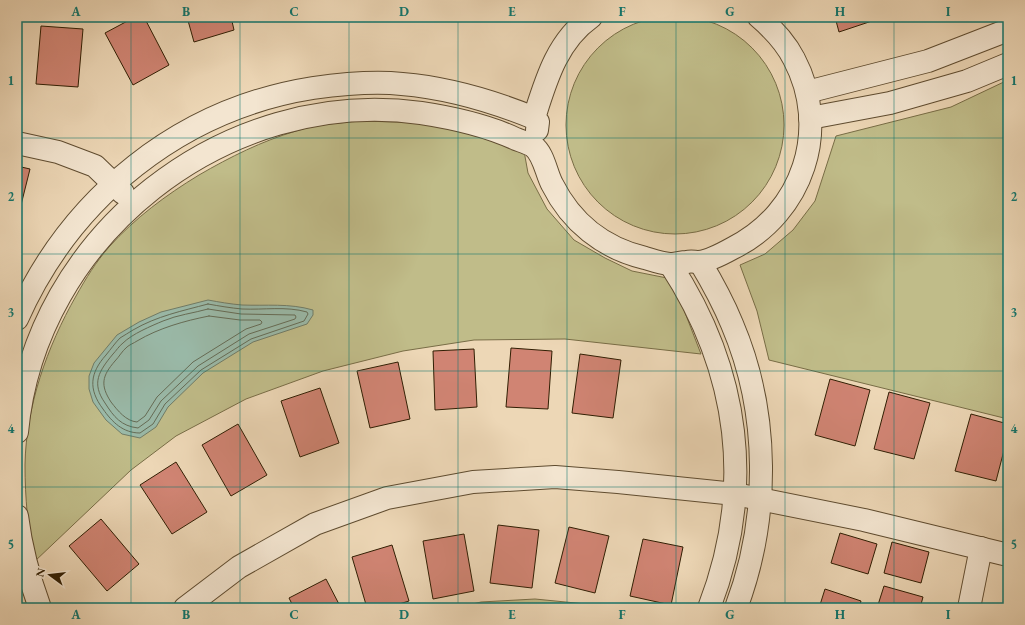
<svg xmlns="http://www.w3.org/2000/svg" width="1025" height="625" viewBox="0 0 1025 625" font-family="'EB Garamond',serif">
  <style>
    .green { fill: #c0bc89; stroke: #786d46 }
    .water { fill: #9abaa9; stroke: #707c67 }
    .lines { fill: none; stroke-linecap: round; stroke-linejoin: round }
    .shore { stroke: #656c56; stroke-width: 1 }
    .building { fill: #d08473; stroke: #301e03 }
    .minor-casing { stroke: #5f4c30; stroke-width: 24 }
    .minor { stroke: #f3e5d0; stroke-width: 22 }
    .grid { fill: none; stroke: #0f766e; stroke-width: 1; stroke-opacity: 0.55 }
    .neatline { fill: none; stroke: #0f766e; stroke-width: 1.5 }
    .grid-label { font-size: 13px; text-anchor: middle; font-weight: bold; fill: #0f766e }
  </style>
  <rect width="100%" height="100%" fill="#edd7b6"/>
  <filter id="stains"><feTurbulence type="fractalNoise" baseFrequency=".005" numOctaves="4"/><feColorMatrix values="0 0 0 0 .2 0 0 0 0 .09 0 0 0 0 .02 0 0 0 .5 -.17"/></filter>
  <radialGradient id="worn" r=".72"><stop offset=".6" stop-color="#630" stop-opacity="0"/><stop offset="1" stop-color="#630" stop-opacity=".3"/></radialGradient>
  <g class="green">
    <circle cx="675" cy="125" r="109"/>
    <polygon points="30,17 87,17 58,21"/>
    <polygon points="1008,80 1008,419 769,360 757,311 740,265 765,254 793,230 815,201 836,136 951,107"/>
    <path d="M 361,121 L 429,123 L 522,140 L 528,173 L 547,209 L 574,240 L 605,258 L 632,271 L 672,279 L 701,354 L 565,339 L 474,340 L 403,351 L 323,371 L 246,399 L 176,436 L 131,470 L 34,562 C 28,530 25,498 25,465 C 26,406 47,347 76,296 C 86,278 96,262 109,247 C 135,218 166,195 199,175 C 230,157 262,141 296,131 C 317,124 339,123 361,121 Z"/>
    <polygon points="535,599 596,605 594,608 456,608 481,602"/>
  </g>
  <path class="water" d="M 208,300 C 219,302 230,304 242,305 C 266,306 289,303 313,310 L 313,315 L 307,324 L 253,342 L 203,373 L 168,407 L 156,427 L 140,438 L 122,434 L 106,420 L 93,402 L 89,389 L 89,376 L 94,363 L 117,335 L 139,322 L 161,312 Z"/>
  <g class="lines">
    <g class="shore">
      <path d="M 208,304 C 219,306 231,308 242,309 C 264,310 286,306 307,312 L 308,314 L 304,321 L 251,339 L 201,370 L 165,404 L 153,424 L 140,433 C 123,433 112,422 103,409 C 88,389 90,373 106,355 C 111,349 115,343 120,338 C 124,335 129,333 133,330 C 157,316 182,311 208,304 Z"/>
      <path d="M 208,309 L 241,314 L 295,315 L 296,317 L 295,319 L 249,334 L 198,366 L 161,401 L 149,420 L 138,428 C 121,426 114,417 105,403 C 91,383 99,371 113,354 C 116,351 119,346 123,343 C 132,334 151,326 163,321 C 177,315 194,313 208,309 Z"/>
      <path d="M 209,316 L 240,320 L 260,320 L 262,322 L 261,324 L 246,329 L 193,362 L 157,397 L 145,416 L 137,422 C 126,421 118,411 111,402 C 100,385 102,376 115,361 C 119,357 122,351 127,347 C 129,345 134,343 137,341 C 159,328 184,321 209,316 Z"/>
    </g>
  </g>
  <g class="building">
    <polygon points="135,17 144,17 169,65 133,85 105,33"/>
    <polygon points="187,17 231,17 234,30 194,42"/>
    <polygon points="835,17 881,17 881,18 839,32"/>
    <polygon points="41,26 83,29 78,87 36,84"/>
    <polygon points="17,166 30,169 20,209 17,209"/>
    <polygon points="511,348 552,351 548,409 506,407"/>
    <polygon points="474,349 477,407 435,410 433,351"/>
    <polygon points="580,354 621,360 613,418 572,413"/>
    <polygon points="398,362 410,419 370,428 357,371"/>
    <polygon points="830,379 870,390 855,446 815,435"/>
    <polygon points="320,388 339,443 300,457 281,401"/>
    <polygon points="889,392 930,403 914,459 874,449"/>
    <polygon points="971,414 1008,424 1008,435 996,481 955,471"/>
    <polygon points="238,424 267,475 231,496 202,445"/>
    <polygon points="176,462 207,512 172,534 140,485"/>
    <polygon points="101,519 139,564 107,591 69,546"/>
    <polygon points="498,525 539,530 532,588 490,583"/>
    <polygon points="569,527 609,536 595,593 555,583"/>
    <polygon points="840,533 877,544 868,574 831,563"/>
    <polygon points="464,534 474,591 433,599 423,541"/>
    <polygon points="643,539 683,547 671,605 630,596"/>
    <polygon points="892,542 929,552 921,583 884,573"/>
    <polygon points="392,545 409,601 386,608 367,608 352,557"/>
    <polygon points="326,579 341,608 294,608 289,598"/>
    <polygon points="884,586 923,597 920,608 877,608"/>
    <polygon points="825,589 861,601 859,608 819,608"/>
  </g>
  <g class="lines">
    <defs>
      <g id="minor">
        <polyline points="807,92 928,61 1008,30"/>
        <polyline points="810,118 890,103 967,81 1008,64"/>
        <path d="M 537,130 L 538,122 L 534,118 C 546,80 557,41 591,17"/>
        <polyline points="17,143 58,152 95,166 123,193"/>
        <path d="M 700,262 C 712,282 723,302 732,324 C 770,413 770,518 736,608"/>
        <path d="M 670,264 C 740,371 755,489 709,608"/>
        <path d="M 17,319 C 71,197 180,109 313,88 C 342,84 373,81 402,84 C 449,88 490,100 534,118"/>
        <path d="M 17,432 C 35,235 226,86 421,113 C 454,118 486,125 516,139 C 521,141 528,143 533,146 C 544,154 546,173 552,184 C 571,222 603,248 645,258 C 652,260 661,263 669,264 C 675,264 681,262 687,262 C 691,261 695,262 699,262 C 709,261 724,253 733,248 C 803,213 831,129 794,59 C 786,43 773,29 759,17"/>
        <path d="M 17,516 C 21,548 29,578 40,608"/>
        <polyline points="185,608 239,567 315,524 387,498 473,482 555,477 618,482 735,494 864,520 1008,555"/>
        <polyline points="969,608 981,548"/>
      </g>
    </defs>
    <use href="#minor" class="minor-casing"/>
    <use href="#minor" class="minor"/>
  </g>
  <path class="grid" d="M 131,17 L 131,608M 240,17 L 240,608M 349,17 L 349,608M 458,17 L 458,608M 567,17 L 567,608M 676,17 L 676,608M 785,17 L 785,608M 894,17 L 894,608M 17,138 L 1008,138M 17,254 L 1008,254M 17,371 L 1008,371M 17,487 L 1008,487"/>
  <rect width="1025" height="625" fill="none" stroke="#edd7b6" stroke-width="44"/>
  <g transform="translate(50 575) rotate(285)" stroke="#f3e5d0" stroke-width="3" paint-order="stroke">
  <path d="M0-3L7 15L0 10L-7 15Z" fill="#301e03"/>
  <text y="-6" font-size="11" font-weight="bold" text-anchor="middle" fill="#301e03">N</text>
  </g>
  <rect x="22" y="22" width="981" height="581" class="neatline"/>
  <g class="grid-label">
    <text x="76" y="16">A</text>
    <text x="186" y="16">B</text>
    <text x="294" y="16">C</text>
    <text x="404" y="16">D</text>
    <text x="512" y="16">E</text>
    <text x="622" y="16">F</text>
    <text x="730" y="16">G</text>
    <text x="840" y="16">H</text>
    <text x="948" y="16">I</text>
    <text x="11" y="85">1</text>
    <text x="1014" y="85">1</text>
    <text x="11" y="201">2</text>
    <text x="1014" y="201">2</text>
    <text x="11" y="317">3</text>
    <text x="1014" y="317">3</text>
    <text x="11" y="433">4</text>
    <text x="1014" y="433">4</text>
    <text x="11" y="549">5</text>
    <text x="1014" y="549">5</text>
    <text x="76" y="619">A</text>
    <text x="186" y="619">B</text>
    <text x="294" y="619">C</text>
    <text x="404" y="619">D</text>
    <text x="512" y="619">E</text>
    <text x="622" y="619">F</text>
    <text x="730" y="619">G</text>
    <text x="840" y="619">H</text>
    <text x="948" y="619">I</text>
  </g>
  <rect width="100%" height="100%" filter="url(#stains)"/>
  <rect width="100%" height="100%" fill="url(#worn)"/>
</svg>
